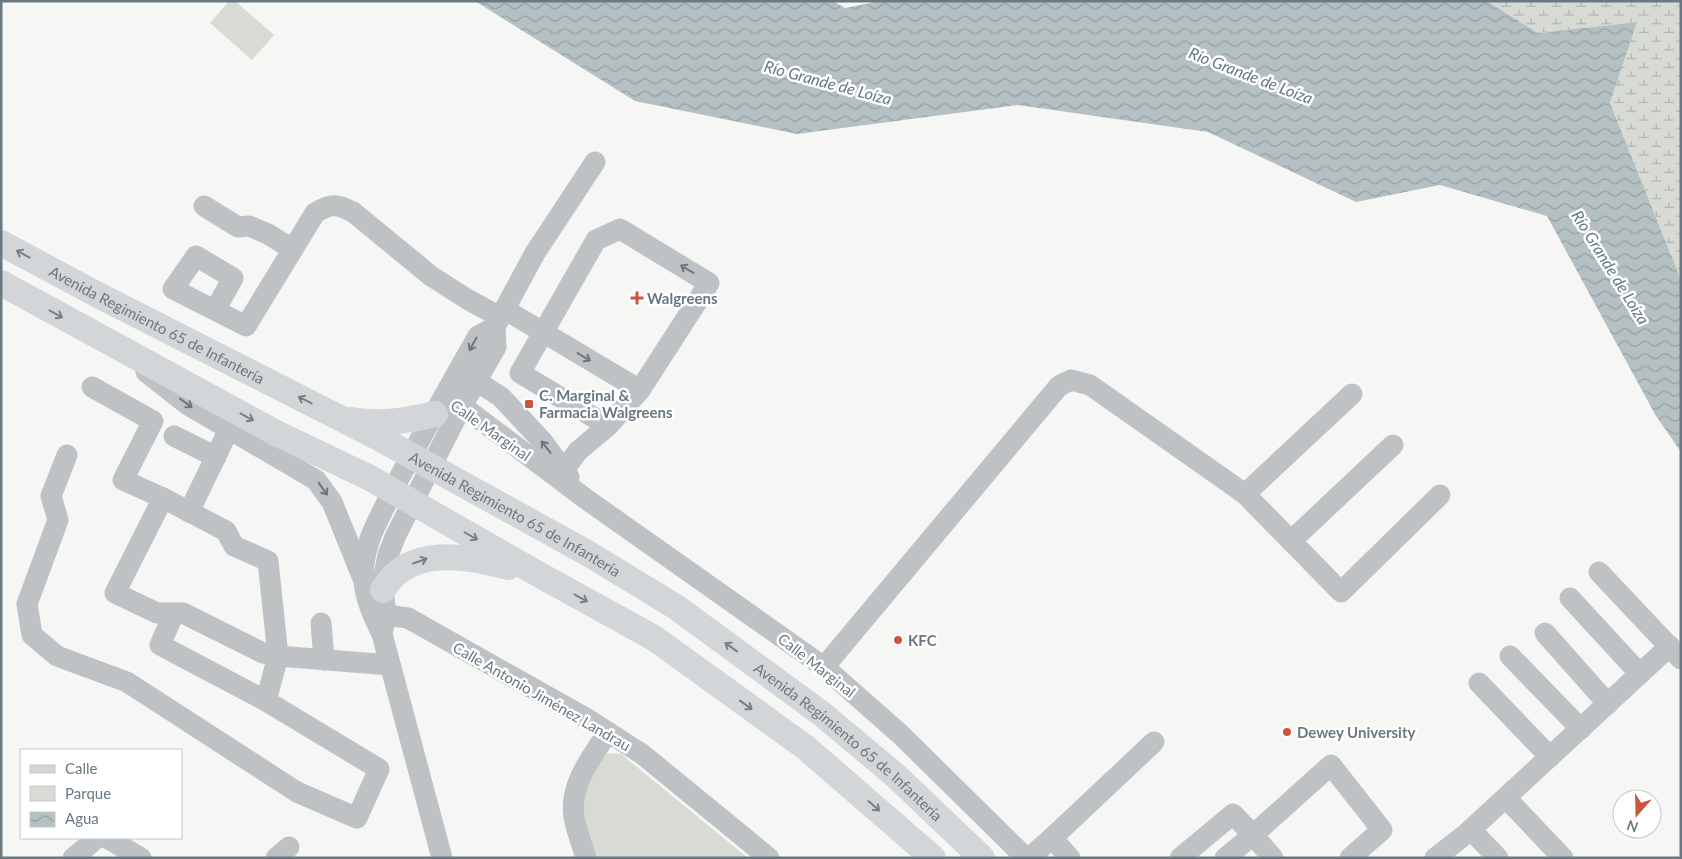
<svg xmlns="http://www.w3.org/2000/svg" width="1682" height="859" viewBox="0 0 1682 859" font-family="Lato,sans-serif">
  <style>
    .green { fill: #d7dbd4 }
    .wetland { fill: url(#wetland-marsh) }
    .water { fill: url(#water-waves) }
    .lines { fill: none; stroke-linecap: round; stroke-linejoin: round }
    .minor { stroke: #bec2c5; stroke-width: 21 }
    .major { stroke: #d2d6d9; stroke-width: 26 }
    .oneway { stroke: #74818a }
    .oneway2 { stroke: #6a7881 }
    .poi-dot { fill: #cc553f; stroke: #fff; stroke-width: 2 }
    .labels { text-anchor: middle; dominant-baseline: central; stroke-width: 5; stroke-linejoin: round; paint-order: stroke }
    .poi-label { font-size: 15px; font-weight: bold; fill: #6a7881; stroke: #fff; text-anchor: start }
    .street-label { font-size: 15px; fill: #6a7881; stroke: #fff }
    .water-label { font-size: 16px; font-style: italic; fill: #65787d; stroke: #fff }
  </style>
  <defs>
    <pattern id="wetland-marsh" width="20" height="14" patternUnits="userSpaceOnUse" patternTransform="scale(1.25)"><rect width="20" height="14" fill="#d7dbd4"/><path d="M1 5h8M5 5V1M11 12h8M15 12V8" fill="none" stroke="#b2b6b1"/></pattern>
    <pattern id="water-waves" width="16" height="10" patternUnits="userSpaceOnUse" patternTransform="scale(1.25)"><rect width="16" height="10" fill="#b5c0c3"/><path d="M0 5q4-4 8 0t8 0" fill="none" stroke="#97a1a4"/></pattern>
  </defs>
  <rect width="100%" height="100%" fill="#f6f6f4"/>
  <g class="green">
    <polygon points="229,1 235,1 274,35 252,60 210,23"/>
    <path d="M 608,753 L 621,754 L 748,858 L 593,858 C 583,815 571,787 608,753 Z"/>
  </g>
  <polygon class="wetland" points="1487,1 1681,1 1681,280 1610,103 1637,22 1538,33"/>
  <polygon class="water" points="475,1 833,1 845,8 881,1 1487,1 1538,33 1637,22 1610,103 1681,280 1681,452 1656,416 1547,216 1440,185 1356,202 1208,132 1018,105 797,134 635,101"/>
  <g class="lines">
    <g class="minor">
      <polyline points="204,206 238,227 249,226 268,234 292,249"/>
      <polyline points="504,309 640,390"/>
      <path d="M 215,310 L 233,278 L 196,256 L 173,289 L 246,326 L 315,213 C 331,203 337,204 353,212 L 431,276 L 467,299 L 500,317"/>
      <polyline points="495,327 535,253 595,162"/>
      <polyline points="146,372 188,405 316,480 332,502 362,576"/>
      <polyline points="464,373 501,397 543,442 569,477"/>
      <polyline points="92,387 153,421 123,480 163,498"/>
      <polyline points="450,400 462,406 586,499 824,667 900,734 1026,858"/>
      <polyline points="174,436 216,457"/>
      <polyline points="67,455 51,496 58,520 27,604 32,635 57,656 127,682 297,792 357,818 379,769 266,701 160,645 174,613"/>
      <polyline points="564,470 578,451 608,426 640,390 709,283 620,229 596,240 520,373 608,426"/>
      <polyline points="1245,494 1352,394"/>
      <polyline points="189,512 229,429"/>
      <polyline points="1291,541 1393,445"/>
      <polyline points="1599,572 1681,659"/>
      <polyline points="1570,598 1640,674"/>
      <polyline points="374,617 386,615 408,618 589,720 642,754 769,858"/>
      <polyline points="321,623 324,660"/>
      <polyline points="1545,633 1608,704"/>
      <path d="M 382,634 L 386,615 L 383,590 L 384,576 L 388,555 L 396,535 L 462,406 L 496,347 L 495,327 L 478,336 C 449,387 420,438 393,490 C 381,515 367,537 364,564 C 361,589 371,612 382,634 L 442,858"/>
      <polyline points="1510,656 1581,729"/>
      <polyline points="824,667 1059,386 1071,380 1090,385 1245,494 1341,592 1440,495"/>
      <polyline points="1479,683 1550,757"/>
      <polyline points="266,701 278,656 268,561 234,546 226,531 163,498 115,593 157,613 183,613 263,653 278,656 390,665"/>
      <polyline points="1506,798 1563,858"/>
      <polyline points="1471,830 1498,858"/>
      <polyline points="107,838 141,858"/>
      <polyline points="1052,838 1154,742"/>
      <polyline points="73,858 97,838"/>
      <polyline points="276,858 289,847"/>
      <path d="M 586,858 C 582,844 576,830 574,817 C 569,784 592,757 608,732"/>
      <polyline points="1029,858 1052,838 1070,858"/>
      <polyline points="1180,858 1233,814 1253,835 1331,765 1382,830 1350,858"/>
      <polyline points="1225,858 1253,835 1273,858"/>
      <polyline points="1435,858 1466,834 1670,646"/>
    </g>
    <g class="major">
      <path id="s1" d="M 1,243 L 96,294 L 381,439 L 589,554 L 676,607 L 822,714 L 896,776 L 982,858"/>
      <polyline points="1,283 276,433 370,478 538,574 654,638 805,747 933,858"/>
      <path d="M 351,420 C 381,425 406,421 435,414"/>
      <path d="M 383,590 C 408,545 468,556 508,567"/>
    </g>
  </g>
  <defs><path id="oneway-shaft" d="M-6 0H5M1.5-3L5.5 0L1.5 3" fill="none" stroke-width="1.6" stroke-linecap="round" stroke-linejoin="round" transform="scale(1.25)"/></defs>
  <g class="oneway">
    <use href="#oneway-shaft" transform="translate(23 254) rotate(-151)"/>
    <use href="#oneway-shaft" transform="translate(56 314) rotate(29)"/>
    <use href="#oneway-shaft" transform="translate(305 400) rotate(-153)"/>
    <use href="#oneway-shaft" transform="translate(247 417) rotate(29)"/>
    <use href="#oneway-shaft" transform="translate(471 536) rotate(30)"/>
    <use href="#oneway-shaft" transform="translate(420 561) rotate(-19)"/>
    <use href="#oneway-shaft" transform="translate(581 598) rotate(29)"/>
    <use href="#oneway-shaft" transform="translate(731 647) rotate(-144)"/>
    <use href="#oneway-shaft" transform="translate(746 705) rotate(36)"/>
    <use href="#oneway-shaft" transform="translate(874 806) rotate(41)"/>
  </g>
  <g class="oneway2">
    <use href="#oneway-shaft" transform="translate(687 269) rotate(-149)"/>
    <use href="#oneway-shaft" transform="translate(473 344) rotate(119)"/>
    <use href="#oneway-shaft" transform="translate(584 357) rotate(31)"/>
    <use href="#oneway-shaft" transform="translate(186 403) rotate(36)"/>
    <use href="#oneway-shaft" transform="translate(546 447) rotate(-128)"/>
    <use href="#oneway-shaft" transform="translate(323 489) rotate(55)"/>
  </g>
  <g class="poi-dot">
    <path d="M634.5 290.5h5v5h5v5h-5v5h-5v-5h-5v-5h5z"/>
    <rect x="524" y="399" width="10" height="10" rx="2.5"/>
    <circle cx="898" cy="640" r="5"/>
    <circle cx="1287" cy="732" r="5"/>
  </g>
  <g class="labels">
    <g class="poi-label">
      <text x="647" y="298">Walgreens</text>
      <text x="539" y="395">C. Marginal &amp;<tspan x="539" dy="17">Farmacia Walgreens</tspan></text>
      <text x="908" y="640">KFC</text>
      <text x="1297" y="732">Dewey University</text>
    </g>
    <g class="street-label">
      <text stroke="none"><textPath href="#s1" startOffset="176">Avenida Regimiento 65 de Infantería</textPath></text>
      <text transform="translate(491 430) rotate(35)">Calle Marginal</text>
      <text stroke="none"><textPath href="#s1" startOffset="581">Avenida Regimiento 65 de Infantería</textPath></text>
      <text transform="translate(817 665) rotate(38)">Calle Marginal</text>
      <text transform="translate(542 696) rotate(30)">Calle Antonio Jiménez Landrau</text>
      <text stroke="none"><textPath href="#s1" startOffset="986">Avenida Regimiento 65 de Infantería</textPath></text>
    </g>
    <g class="water-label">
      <text transform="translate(1251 75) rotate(21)">Río Grande de Loíza</text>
      <text transform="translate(828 82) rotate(15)">Río Grande de Loíza</text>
      <text transform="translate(1611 267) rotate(58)">Río Grande de Loíza</text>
    </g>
  </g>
  <rect width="1682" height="859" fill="none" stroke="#6a7881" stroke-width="5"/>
  <rect x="20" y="749" width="162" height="90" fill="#ffffff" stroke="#c3c9cd"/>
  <rect x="30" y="765" width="25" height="8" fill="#d2d6d9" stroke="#c3c9cd"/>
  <text x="65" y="774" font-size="15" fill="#6a7881">Calle</text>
  <rect x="30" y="786" width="25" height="15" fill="#d7dbd4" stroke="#c3c9cd"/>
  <text x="65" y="799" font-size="15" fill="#6a7881">Parque</text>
  <rect x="30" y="812" width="25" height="15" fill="url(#water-waves)" stroke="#c3c9cd"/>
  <text x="65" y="824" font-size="15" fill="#6a7881">Agua</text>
  <g transform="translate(1637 814) rotate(200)"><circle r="24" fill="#ffffff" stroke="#c3c9cd"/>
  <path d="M0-4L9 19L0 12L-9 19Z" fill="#cc553f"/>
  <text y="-8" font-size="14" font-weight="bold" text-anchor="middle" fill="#6a7881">N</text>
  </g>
</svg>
